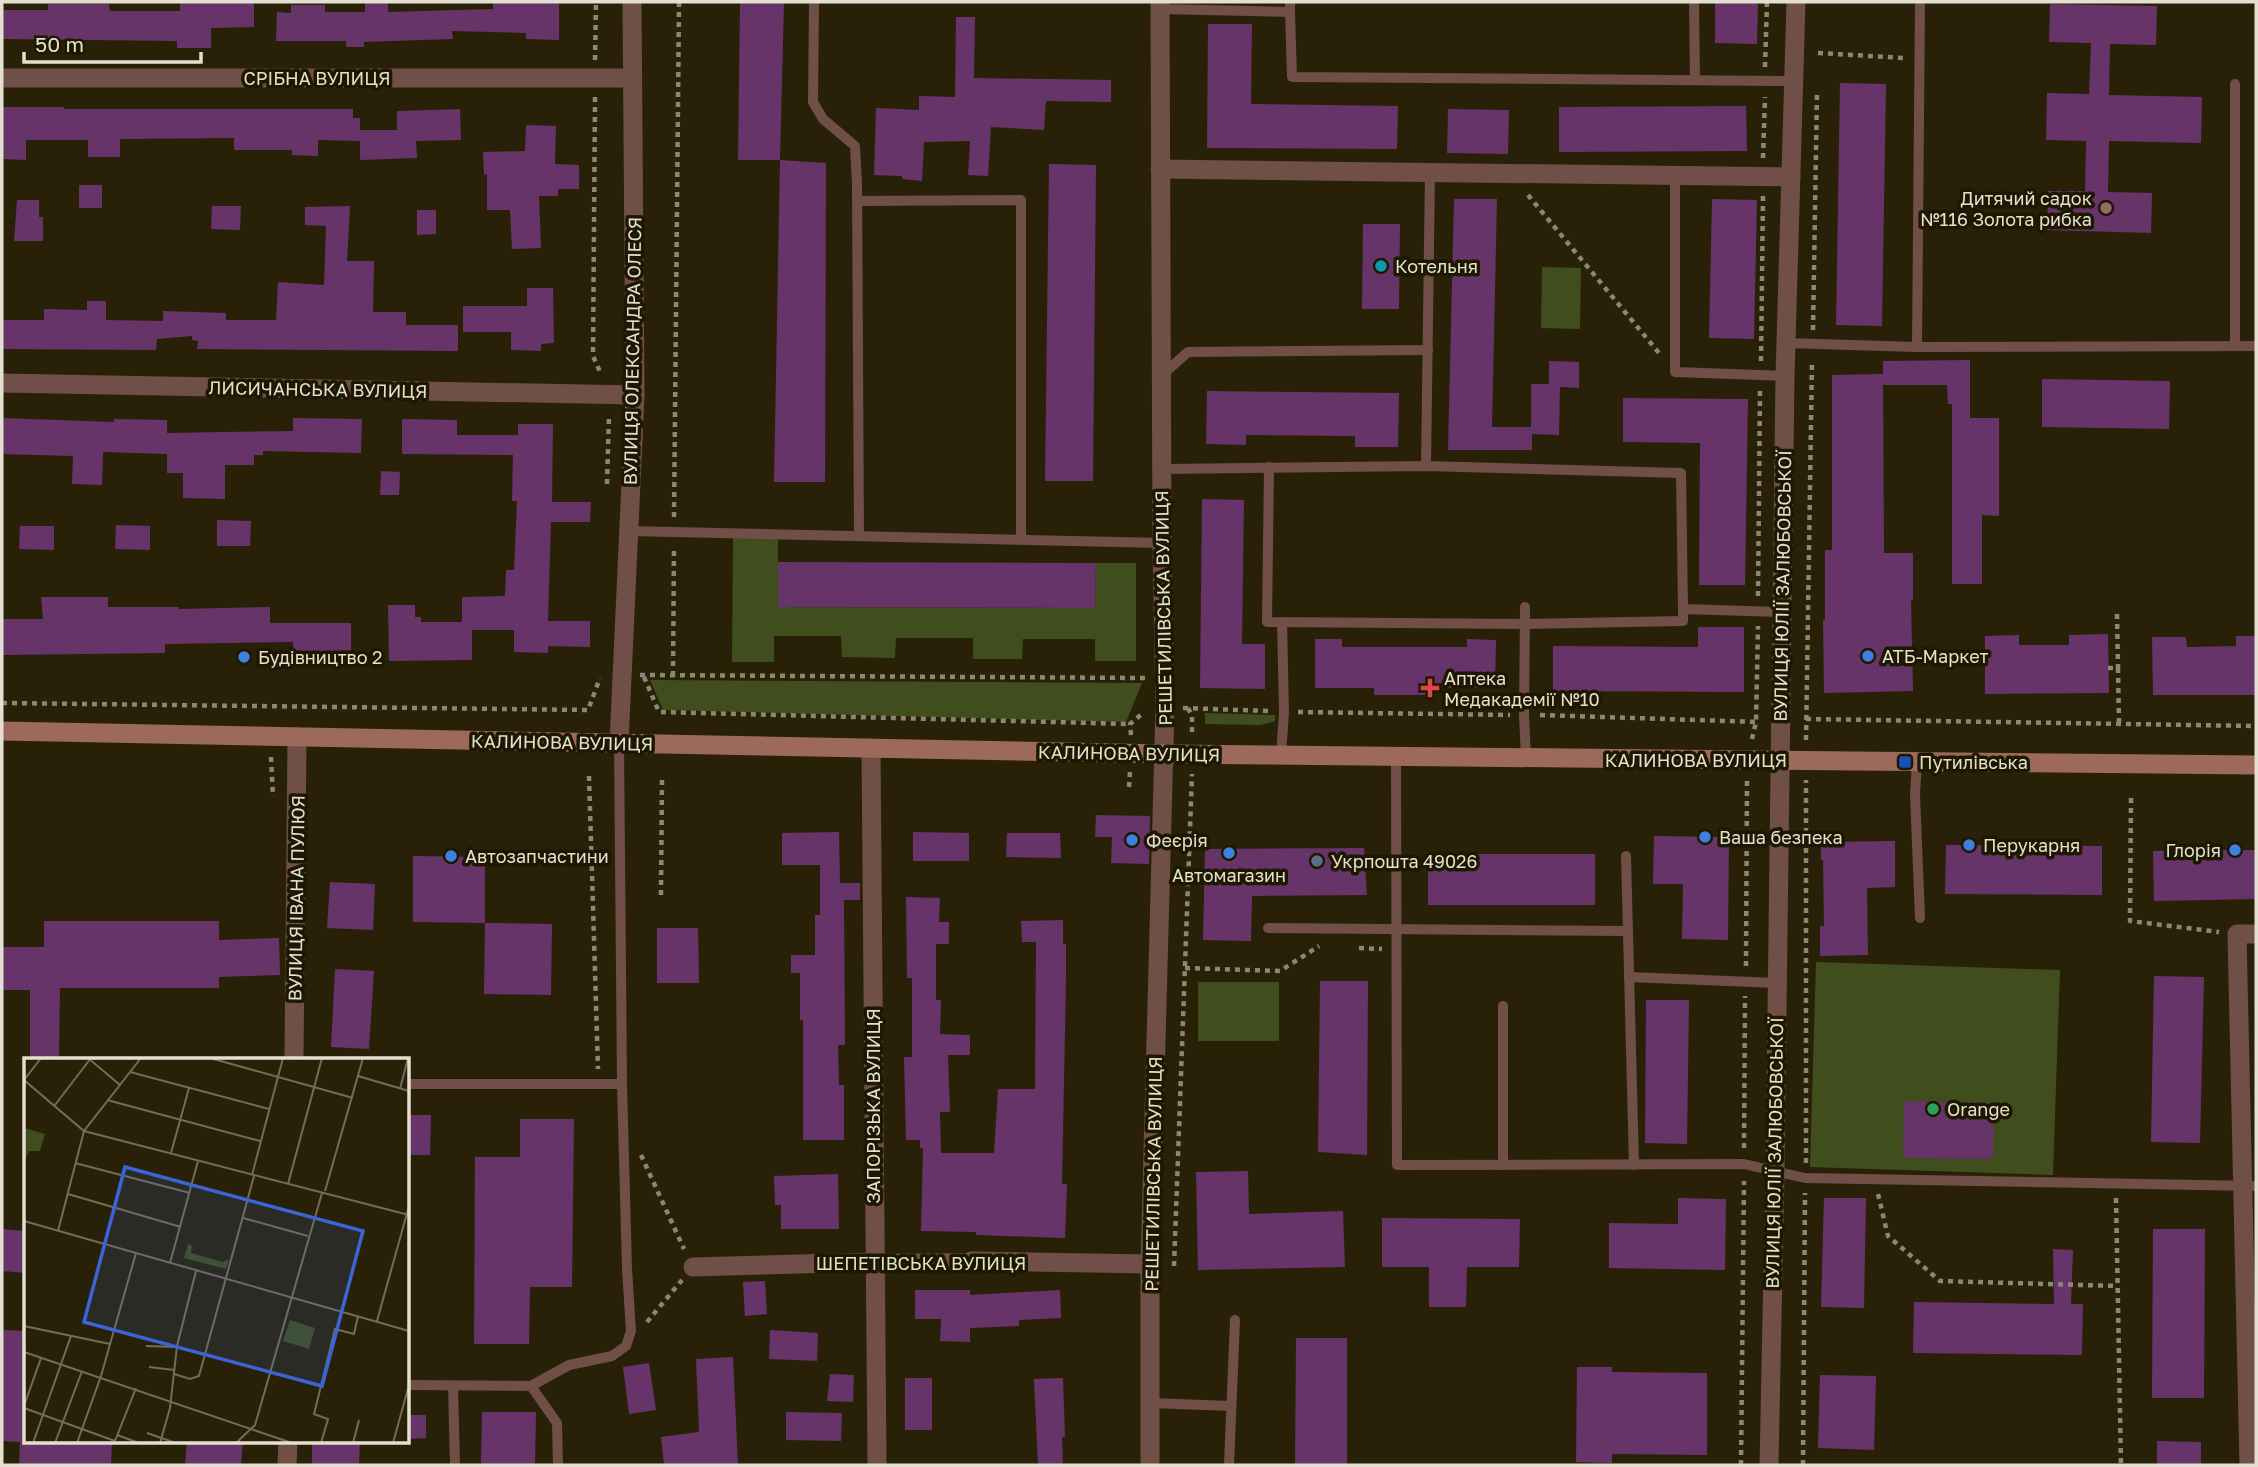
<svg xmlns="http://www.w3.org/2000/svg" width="2258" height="1467" viewBox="0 0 2258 1467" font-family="'Golos Text',sans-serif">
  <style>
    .green { fill: #404e1e }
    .building { fill: #673469 }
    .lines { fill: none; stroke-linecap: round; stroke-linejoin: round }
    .path { stroke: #8c8773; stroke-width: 4.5; stroke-dasharray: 5 5; stroke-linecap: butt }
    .service { stroke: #704f47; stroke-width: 10 }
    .pedestrian { stroke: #704f47; stroke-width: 16 }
    .minor { stroke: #704f47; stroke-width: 19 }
    .secondary { stroke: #9d695b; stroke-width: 19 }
    .education-dot { fill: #8d6e63; stroke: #1e1801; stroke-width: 2.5 }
    .culture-dot { fill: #0f9aa8; stroke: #1e1801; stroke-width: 2.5 }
    .shop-dot { fill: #3f7fe0; stroke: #1e1801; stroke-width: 2.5 }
    .health-dot { fill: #e0444e; stroke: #1e1801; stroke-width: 2.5 }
    .transit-dot { fill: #1a4fb4; stroke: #1e1801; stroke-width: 2.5 }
    .service-dot { fill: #5c6f8a; stroke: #1e1801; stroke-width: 2.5 }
    .leisure-dot { fill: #2e9e5b; stroke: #1e1801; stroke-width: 2.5 }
    .labels { text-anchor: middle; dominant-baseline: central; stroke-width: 7; stroke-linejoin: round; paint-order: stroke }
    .street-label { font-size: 18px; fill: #e4e0d1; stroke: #1e1801 }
    .poi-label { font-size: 18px; fill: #e4e0d1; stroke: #1e1801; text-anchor: start }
    .inset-road { fill: none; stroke: #736d58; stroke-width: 2 }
    .view { fill: #3b64d7; fill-opacity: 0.15; stroke: #3b64d7; stroke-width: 3.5 }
    .inset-edge { fill: none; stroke: #e4e0d1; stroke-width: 3.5 }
  </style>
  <rect width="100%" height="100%" fill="#282108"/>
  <g class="green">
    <polygon points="1542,267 1581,268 1580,329 1541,328"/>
    <polygon points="733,536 778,536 778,607 1095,608 1096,563 1136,563 1136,661 1095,661 1095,639 1023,639 1022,659 973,659 973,638 896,638 895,658 842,657 841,636 774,636 774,662 732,662"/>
    <polygon points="650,680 1142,683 1126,722 663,710"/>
    <polygon points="1205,713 1275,715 1275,721 1261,725 1205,724"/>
    <polygon points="1816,962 2060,970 2053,1175 1810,1167"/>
    <rect x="1198" y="982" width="81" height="59"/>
  </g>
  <g class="building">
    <polygon points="180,2 254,2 254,27 211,28 211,48 177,48 177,41 2,39 2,10 48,10 48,4 109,4 110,11 180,11"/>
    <polygon points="365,2 388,2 388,12 493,9 493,2 559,2 559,40 526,39 526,33 452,31 453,39 364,42 364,47 346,47 346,41 276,41 277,12 291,13 291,5 325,5 325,12 365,12"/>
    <polygon points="740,2 784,2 780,160 738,160"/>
    <polygon points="1715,2 1758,2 1757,44 1715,43"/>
    <polygon points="2050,4 2157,6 2156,45 2110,44 2109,95 2202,97 2201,143 2109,141 2108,192 2152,193 2151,233 2047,230 2048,191 2085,191 2086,141 2046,140 2047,93 2089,94 2091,43 2049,42"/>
    <polygon points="956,17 975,17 974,78 1111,80 1111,102 1046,101 1044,130 991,127 988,176 968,175 970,141 924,142 922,181 902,179 902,176 874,175 876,108 919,110 919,96 955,97"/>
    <polygon points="1208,24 1252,24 1251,104 1398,106 1397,149 1207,148"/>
    <polygon points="1840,83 1886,84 1882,326 1836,325"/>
    <polygon points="1746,106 1747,151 1559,152 1559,107"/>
    <polygon points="2,107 64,107 64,109 353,109 353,118 360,118 360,141 318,140 318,156 292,155 292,150 234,150 234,138 120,139 120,157 88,157 88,140 26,140 26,160 2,159"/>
    <polygon points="460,109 461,140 416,141 417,158 360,160 360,130 397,130 397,111"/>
    <polygon points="1448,109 1509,110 1508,154 1447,153"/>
    <polygon points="526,125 556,126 555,164 579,165 579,189 558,189 558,196 539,196 541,248 512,249 510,210 487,210 487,174 484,175 483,152 525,151"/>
    <polygon points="780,160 826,163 825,482 774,482"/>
    <polygon points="1049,164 1096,165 1093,481 1045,481"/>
    <rect x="79" y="185" width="23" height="23"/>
    <polygon points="1454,199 1497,199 1492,427 1531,427 1531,384 1549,384 1549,361 1579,362 1579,388 1560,387 1559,435 1532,434 1532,450 1448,450"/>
    <polygon points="1712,199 1757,200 1754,339 1709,338"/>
    <polygon points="17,200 39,200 39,217 43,217 43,241 14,241"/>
    <polygon points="212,206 241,206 240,230 211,229"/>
    <polygon points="350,206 347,261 374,261 373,312 406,312 406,325 458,325 458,351 197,349 198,341 192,340 192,336 157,339 156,350 2,349 2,320 44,320 44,309 87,310 87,301 106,301 106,320 163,321 163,311 226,313 226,320 276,320 278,282 324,285 326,226 305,225 305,207"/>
    <polygon points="417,210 436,210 436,234 417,235"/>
    <polygon points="1363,224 1400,224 1399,309 1362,309"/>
    <polygon points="527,288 553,288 554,343 541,344 541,351 511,350 511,332 463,332 463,306 527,306"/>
    <polygon points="1970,360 1970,418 1999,418 1999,516 1982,515 1982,584 1952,584 1952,404 1948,404 1947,385 1883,385 1883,361"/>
    <polygon points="1883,374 1884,553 1913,553 1913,600 1911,600 1913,691 1824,693 1823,620 1825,620 1825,550 1832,550 1832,375"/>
    <polygon points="2042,379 2170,381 2169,429 2042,427"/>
    <polygon points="1207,391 1399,393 1398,447 1355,447 1355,436 1246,435 1246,445 1206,444"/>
    <polygon points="1623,398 1748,399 1745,585 1699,585 1700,443 1623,442"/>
    <polygon points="2,418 114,422 114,419 167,420 167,433 293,431 293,418 362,419 361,453 263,451 263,455 254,455 254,465 225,465 225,499 183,498 183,473 167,473 167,454 103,452 102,485 72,484 73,456 2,454"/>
    <polygon points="402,419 457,420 457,435 518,435 518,424 553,424 552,502 591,502 590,522 551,522 548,621 590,621 590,647 548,646 548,653 514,652 514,630 472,630 472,660 389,661 388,605 415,605 415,617 421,617 421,622 462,622 462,597 505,596 506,570 514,570 517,501 512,501 513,455 402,454"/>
    <polygon points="381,471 400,472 399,495 380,495"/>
    <polygon points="1202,499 1244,500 1242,644 1265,644 1265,689 1200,688"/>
    <polygon points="217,520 251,521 250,546 217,546"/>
    <polygon points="116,525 150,526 150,550 115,549"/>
    <polygon points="20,526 54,526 54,550 19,549"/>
    <polygon points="778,562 1096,563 1095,608 778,607"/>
    <polygon points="41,597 108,597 108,607 179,607 179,609 270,607 270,623 351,623 351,658 316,658 316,667 294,667 293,642 165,644 165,653 2,655 2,619 43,619"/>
    <polygon points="1698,627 1744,627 1744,692 1553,691 1553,646 1698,647"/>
    <polygon points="2108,634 2109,693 1985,694 1985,636 2019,635 2019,645 2069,645 2069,635"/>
    <polygon points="2236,636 2256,636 2256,695 2153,695 2152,637 2186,637 2187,647 2236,646"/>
    <polygon points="1315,639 1342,639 1342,647 1467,647 1467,639 1496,640 1495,688 1430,688 1430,695 1374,695 1374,688 1315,688"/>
    <polygon points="1096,815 1150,816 1149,864 1111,863 1112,837 1095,837"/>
    <polygon points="839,832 840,883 860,883 860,900 844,900 845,1045 838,1045 839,1085 844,1085 844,1140 803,1140 803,1020 800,1020 800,973 791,973 791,955 815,955 815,915 820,915 820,865 782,865 782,833"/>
    <polygon points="913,832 969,833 969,861 913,861"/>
    <polygon points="1007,833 1060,833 1061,858 1006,857"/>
    <polygon points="1654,836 1729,837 1728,940 1682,939 1683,884 1653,884"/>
    <polygon points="1895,841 1895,887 1867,888 1868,955 1820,956 1820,926 1824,926 1823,860 1821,860 1821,842"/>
    <polygon points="1946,845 2102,846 2102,895 1945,894"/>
    <polygon points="1364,848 1367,895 1252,896 1251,941 1203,940 1205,849"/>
    <polygon points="2235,850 2256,850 2256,899 2154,901 2153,851"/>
    <rect x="1428" y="854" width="167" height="51"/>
    <polygon points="413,856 485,857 485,923 413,922"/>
    <polygon points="330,882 375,884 373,930 327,928"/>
    <polygon points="906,897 940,898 939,922 949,922 949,944 936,944 936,1000 941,1000 940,1034 970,1035 970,1055 948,1055 950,1112 940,1112 941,1153 994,1153 998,1089 1035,1089 1036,942 1022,942 1021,921 1063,920 1063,944 1066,944 1066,980 1062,1184 1067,1184 1065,1238 976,1235 976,1232 921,1231 923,1148 920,1148 920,1140 906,1140 904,1057 912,1057 912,978 907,978"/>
    <polygon points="44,921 219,921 219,940 279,938 280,975 219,977 219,988 60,988 59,1059 30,1059 30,990 2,990 2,947 44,947"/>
    <polygon points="485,923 552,924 551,995 484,994"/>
    <polygon points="657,928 698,928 699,983 657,983"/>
    <polygon points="335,969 374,971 369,1049 331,1047"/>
    <polygon points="2154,976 2204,977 2200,1143 2151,1142"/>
    <polygon points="1320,981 1368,981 1367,1155 1318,1152"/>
    <polygon points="1646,1000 1689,1000 1687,1144 1645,1143"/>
    <polygon points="1904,1101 1994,1103 1993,1159 1903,1158"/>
    <polygon points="408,1115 431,1115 430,1155 408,1155"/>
    <polygon points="520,1119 574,1119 572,1287 530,1287 529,1344 474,1344 475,1157 520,1157"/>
    <polygon points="1248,1171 1249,1214 1343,1211 1345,1267 1198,1270 1196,1172"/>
    <polygon points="838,1174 839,1229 781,1229 781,1205 775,1205 774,1176"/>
    <polygon points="1678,1198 1726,1199 1725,1270 1609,1268 1609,1223 1678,1224"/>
    <polygon points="1824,1198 1866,1198 1864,1308 1821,1307"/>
    <polygon points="1382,1218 1520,1219 1519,1267 1467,1267 1466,1307 1429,1307 1429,1267 1382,1267"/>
    <polygon points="2,1229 26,1231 26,1273 2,1271"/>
    <polygon points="2153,1229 2205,1229 2204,1398 2152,1398"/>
    <polygon points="2053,1249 2073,1250 2071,1304 2083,1304 2082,1355 1913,1353 1914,1302 2054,1304"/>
    <polygon points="765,1281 767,1314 745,1316 743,1282"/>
    <polygon points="915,1290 970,1290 970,1295 1060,1290 1061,1318 1019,1320 1019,1326 970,1328 970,1342 940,1341 941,1319 915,1319"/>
    <polygon points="2,1330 26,1331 26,1441 112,1441 111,1465 19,1465 20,1442 2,1441"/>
    <polygon points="770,1330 818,1333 817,1361 769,1359"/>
    <polygon points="1296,1338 1347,1338 1347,1465 1295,1465"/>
    <polygon points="733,1357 738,1465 664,1465 661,1437 699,1432 696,1359"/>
    <polygon points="649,1363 656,1410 629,1414 623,1367"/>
    <polygon points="1577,1367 1612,1367 1612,1372 1707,1373 1707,1455 1612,1454 1612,1463 1576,1462"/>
    <polygon points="830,1374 854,1375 853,1402 827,1401"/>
    <polygon points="1820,1375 1876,1376 1874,1450 1818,1448"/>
    <rect x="905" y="1378" width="27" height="52"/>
    <polygon points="1063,1378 1065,1437 1062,1437 1063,1465 1038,1465 1034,1379"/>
    <polygon points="482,1412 536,1412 535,1465 481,1465"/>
    <polygon points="786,1412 842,1413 841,1441 786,1440"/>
    <polygon points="408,1415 426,1415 426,1438 408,1439"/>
    <polygon points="187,1441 243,1441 241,1465 185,1465"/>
    <polygon points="312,1441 360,1441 359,1465 312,1465"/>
    <polygon points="2157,1441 2201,1442 2201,1465 2157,1465"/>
  </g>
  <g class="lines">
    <g class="path">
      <polyline points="1818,53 1904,58"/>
      <polyline points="595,60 596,2"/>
      <polyline points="1765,67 1767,2"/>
      <polyline points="595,97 593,356 601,374"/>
      <polyline points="1763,158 1765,97"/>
      <polyline points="1528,195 1659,353"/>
      <polyline points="1813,330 1817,91"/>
      <polyline points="1761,361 1763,195"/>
      <polyline points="607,484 609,415"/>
      <polyline points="674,517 679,2"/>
      <polyline points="1758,596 1760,391"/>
      <polyline points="2117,614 2118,668"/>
      <polyline points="2108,668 2118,668 2119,723"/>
      <polyline points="640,675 1146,678"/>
      <polyline points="673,676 674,547"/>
      <polyline points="644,677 659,712 1130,724"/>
      <polyline points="2,703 588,710 600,678"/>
      <polyline points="1183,708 1269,711"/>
      <polyline points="1188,708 1192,716 1192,733"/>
      <polyline points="1298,712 1510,715"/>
      <polyline points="1540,715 1759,722"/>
      <polyline points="1806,719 2256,726"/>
      <polyline points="1131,735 1130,724 1144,712"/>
      <polyline points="1752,739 1756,722 1758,626"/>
      <polyline points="1806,740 1812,360"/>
      <polyline points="271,757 273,797"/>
      <polyline points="589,776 598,1069"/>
      <polyline points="1129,787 1130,772"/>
      <polyline points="2131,798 2130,921 2219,932"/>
      <polyline points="661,895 662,777"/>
      <polyline points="1359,948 1382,949"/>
      <polyline points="1746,966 1747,779"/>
      <polyline points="1185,968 1280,971 1319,946"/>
      <polyline points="1744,1148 1745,996"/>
      <polyline points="641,1155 684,1249"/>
      <polyline points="1806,1163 1806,780"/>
      <polyline points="1878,1194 1888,1236 1940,1281 2118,1286"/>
      <polyline points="2116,1198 2121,1465"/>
      <polyline points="1174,1266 1192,774"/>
      <polyline points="647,1322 682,1280"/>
      <polyline points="1741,1465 1744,1181"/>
      <polyline points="1803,1465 1805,1193"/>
    </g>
    <g class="service">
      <polyline points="814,2 813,102 823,119 855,146 857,184 859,535"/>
      <polyline points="1694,2 1695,80"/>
      <polyline points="1160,9 1290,12 1290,2"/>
      <polyline points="1290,12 1292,77 1793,81"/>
      <polyline points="1675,175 1675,372 1785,376"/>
      <polyline points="857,201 1021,200 1021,539"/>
      <polyline points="1786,343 1917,347 1920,2"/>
      <polyline points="2235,346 2235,84"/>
      <polyline points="1917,347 2256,346"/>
      <polyline points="1161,376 1188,352 1428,350"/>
      <polyline points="1426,466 1430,172"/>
      <polyline points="1269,467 1267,622 1524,624 1683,621 1683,609 1782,612"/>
      <polyline points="1162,469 1426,466 1681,473 1683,609"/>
      <polyline points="628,531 1162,543"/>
      <polyline points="1525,607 1524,715 1526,758"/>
      <polyline points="1281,755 1284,712 1282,622"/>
      <polyline points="1396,757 1397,1165 1744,1164 1805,1178 2256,1186"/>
      <polyline points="1917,761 1915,794 1920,918"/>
      <polyline points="1626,856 1634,1165"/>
      <polyline points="1268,928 1628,931"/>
      <polyline points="1629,977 1777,983"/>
      <polyline points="408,1084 622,1084"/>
      <polyline points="1503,1165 1503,1006"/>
      <polyline points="408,1385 531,1386 569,1365 612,1356 626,1346 631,1331 627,1269 622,1084 619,743"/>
      <polyline points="453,1386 455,1465"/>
      <polyline points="531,1386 557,1423 558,1465"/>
      <polyline points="1150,1403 1231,1406"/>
      <polyline points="1229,1465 1235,1320"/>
    </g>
    <polyline class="pedestrian" points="874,1262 971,1261"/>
    <g class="minor">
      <polyline points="2,78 632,78"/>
      <polyline points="1160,169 1791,177"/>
      <polyline points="2,383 635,395"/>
      <polyline points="619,743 635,395 632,2"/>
      <polyline points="871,748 877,1465"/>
      <polyline points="294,1059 297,737"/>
      <polyline points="971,1261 1150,1264"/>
      <polyline points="693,1267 874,1262"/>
      <polyline points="287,1465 288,1441"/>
      <polyline points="1150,1465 1150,1264 1165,707 1162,543 1160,2"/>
      <polyline points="1769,1465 1775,1171 1785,376 1796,2"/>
      <polyline points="2249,1465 2237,934 2256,934"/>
    </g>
    <polyline class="secondary" points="2,731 1165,754 2256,765"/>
  </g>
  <circle class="education-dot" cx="2106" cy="208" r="7"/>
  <circle class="culture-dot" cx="1381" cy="266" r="7"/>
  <g class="shop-dot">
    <circle cx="1868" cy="656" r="7"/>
    <circle cx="244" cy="657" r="7"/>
    <circle cx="1705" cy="837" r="7"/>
    <circle cx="1132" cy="840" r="7"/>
    <circle cx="1969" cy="845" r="7"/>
    <circle cx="2235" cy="850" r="7"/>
    <circle cx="1229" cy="853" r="7"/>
    <circle cx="451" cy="856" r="7"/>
  </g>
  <path class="health-dot" d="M1426.5 677.5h7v7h7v7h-7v7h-7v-7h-7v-7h7z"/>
  <rect class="transit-dot" x="1898" y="755" width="14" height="14" rx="3.5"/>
  <circle class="service-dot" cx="1317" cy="861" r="7"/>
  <circle class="leisure-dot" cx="1933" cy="1109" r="7"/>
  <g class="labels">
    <g class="street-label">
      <text x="317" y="78">СРІБНА ВУЛИЦЯ</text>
      <text transform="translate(632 351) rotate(-89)">ВУЛИЦЯ ОЛЕКСАНДРА ОЛЕСЯ</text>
      <text transform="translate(318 389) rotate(1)">ЛИСИЧАНСЬКА ВУЛИЦЯ</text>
      <text transform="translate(1782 586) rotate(-89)">ВУЛИЦЯ ЮЛІЇ ЗАЛЮБОВСЬКОЇ</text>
      <text transform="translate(1163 608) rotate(-91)">РЕШЕТИЛІВСЬКА ВУЛИЦЯ</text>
      <text transform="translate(562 742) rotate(1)">КАЛИНОВА ВУЛИЦЯ</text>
      <text transform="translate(1129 753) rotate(1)">КАЛИНОВА ВУЛИЦЯ</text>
      <text x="1696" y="760">КАЛИНОВА ВУЛИЦЯ</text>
      <text transform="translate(296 898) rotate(-89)">ВУЛИЦЯ ІВАНА ПУЛЮЯ</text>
      <text transform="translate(873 1106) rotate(-90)">ЗАПОРІЗЬКА ВУЛИЦЯ</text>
      <text transform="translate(1774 1153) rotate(-89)">ВУЛИЦЯ ЮЛІЇ ЗАЛЮБОВСЬКОЇ</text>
      <text transform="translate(1153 1174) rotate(-89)">РЕШЕТИЛІВСЬКА ВУЛИЦЯ</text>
      <text x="921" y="1263">ШЕПЕТІВСЬКА ВУЛИЦЯ</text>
    </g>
    <g class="poi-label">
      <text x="2092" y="198" text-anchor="end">Дитячий садок<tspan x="2092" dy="21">№116 Золота рибка</tspan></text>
      <text x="1395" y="266">Котельня</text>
      <text x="1882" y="656">АТБ-Маркет</text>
      <text x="258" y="657">Будівництво 2</text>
      <text x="1444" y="678">Аптека<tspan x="1444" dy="21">Медакадемії №10</tspan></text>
      <text x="1919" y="762">Путилівська</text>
      <text x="1719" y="837">Ваша безпека</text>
      <text x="1146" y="840">Феєрія</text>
      <text x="1983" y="845">Перукарня</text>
      <text x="2221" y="850" text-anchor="end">Глорія</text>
      <text x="465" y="856">Автозапчастини</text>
      <text x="1331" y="861">Укрпошта 49026</text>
      <text x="1229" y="875" text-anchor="middle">Автомагазин</text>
      <text x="1947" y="1109">Orange</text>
    </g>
  </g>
  <g transform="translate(24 1058)">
    <rect width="385" height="385" fill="#282108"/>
    <path d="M 0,70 L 21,76 L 16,93 L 5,93 L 0,104 ZM 164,186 L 168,188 L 167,195 L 199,204 L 205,201 L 202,211 L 160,200 ZM 266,262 L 291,270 L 285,291 L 259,283 Z" fill="#404e1e"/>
    <path class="inset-road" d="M 17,0 L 0,22 L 60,73 L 385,157M 64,0 L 96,27M 186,0 L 329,40M 106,14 L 245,51M 334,18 L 385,33M 376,31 L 384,0M 83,42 L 236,83M 31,47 L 67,0M 147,95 L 165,30M 51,105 L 166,135M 228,117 L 259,0M 264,126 L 298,0M 301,133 L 339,0M 44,136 L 157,169M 219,160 L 284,178M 0,163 L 385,273M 34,173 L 60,73 L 117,0M 146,205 L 174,103M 353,263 L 385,148M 0,268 L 86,286M 122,288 L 152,289M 0,294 L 268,385M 125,309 L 150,312M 150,316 L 166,321 L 175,318 L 230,118M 0,348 L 17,300M 0,350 L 91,383M 123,375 L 149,384M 93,377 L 115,385M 91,383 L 112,330M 9,385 L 47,278M 31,385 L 58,313M 53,385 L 77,318 L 112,195M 136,385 L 146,350 L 153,288 L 172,213M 212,385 L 231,367 L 298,135M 297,385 L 304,361 L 290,356 L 311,271 L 330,276 L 334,258M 329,385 L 335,362M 369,385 L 385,327"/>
    <path class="view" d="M 101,109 L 339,173 L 298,328 L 60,264 Z"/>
    <rect width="385" height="385" class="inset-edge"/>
  </g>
  <rect width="2258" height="1467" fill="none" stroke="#e4e0d1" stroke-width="7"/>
  <path d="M24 52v10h177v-10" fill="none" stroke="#e4e0d1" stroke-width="3.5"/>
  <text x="35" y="52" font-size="21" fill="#e4e0d1" stroke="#1e1801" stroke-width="5" paint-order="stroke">50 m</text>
</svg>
